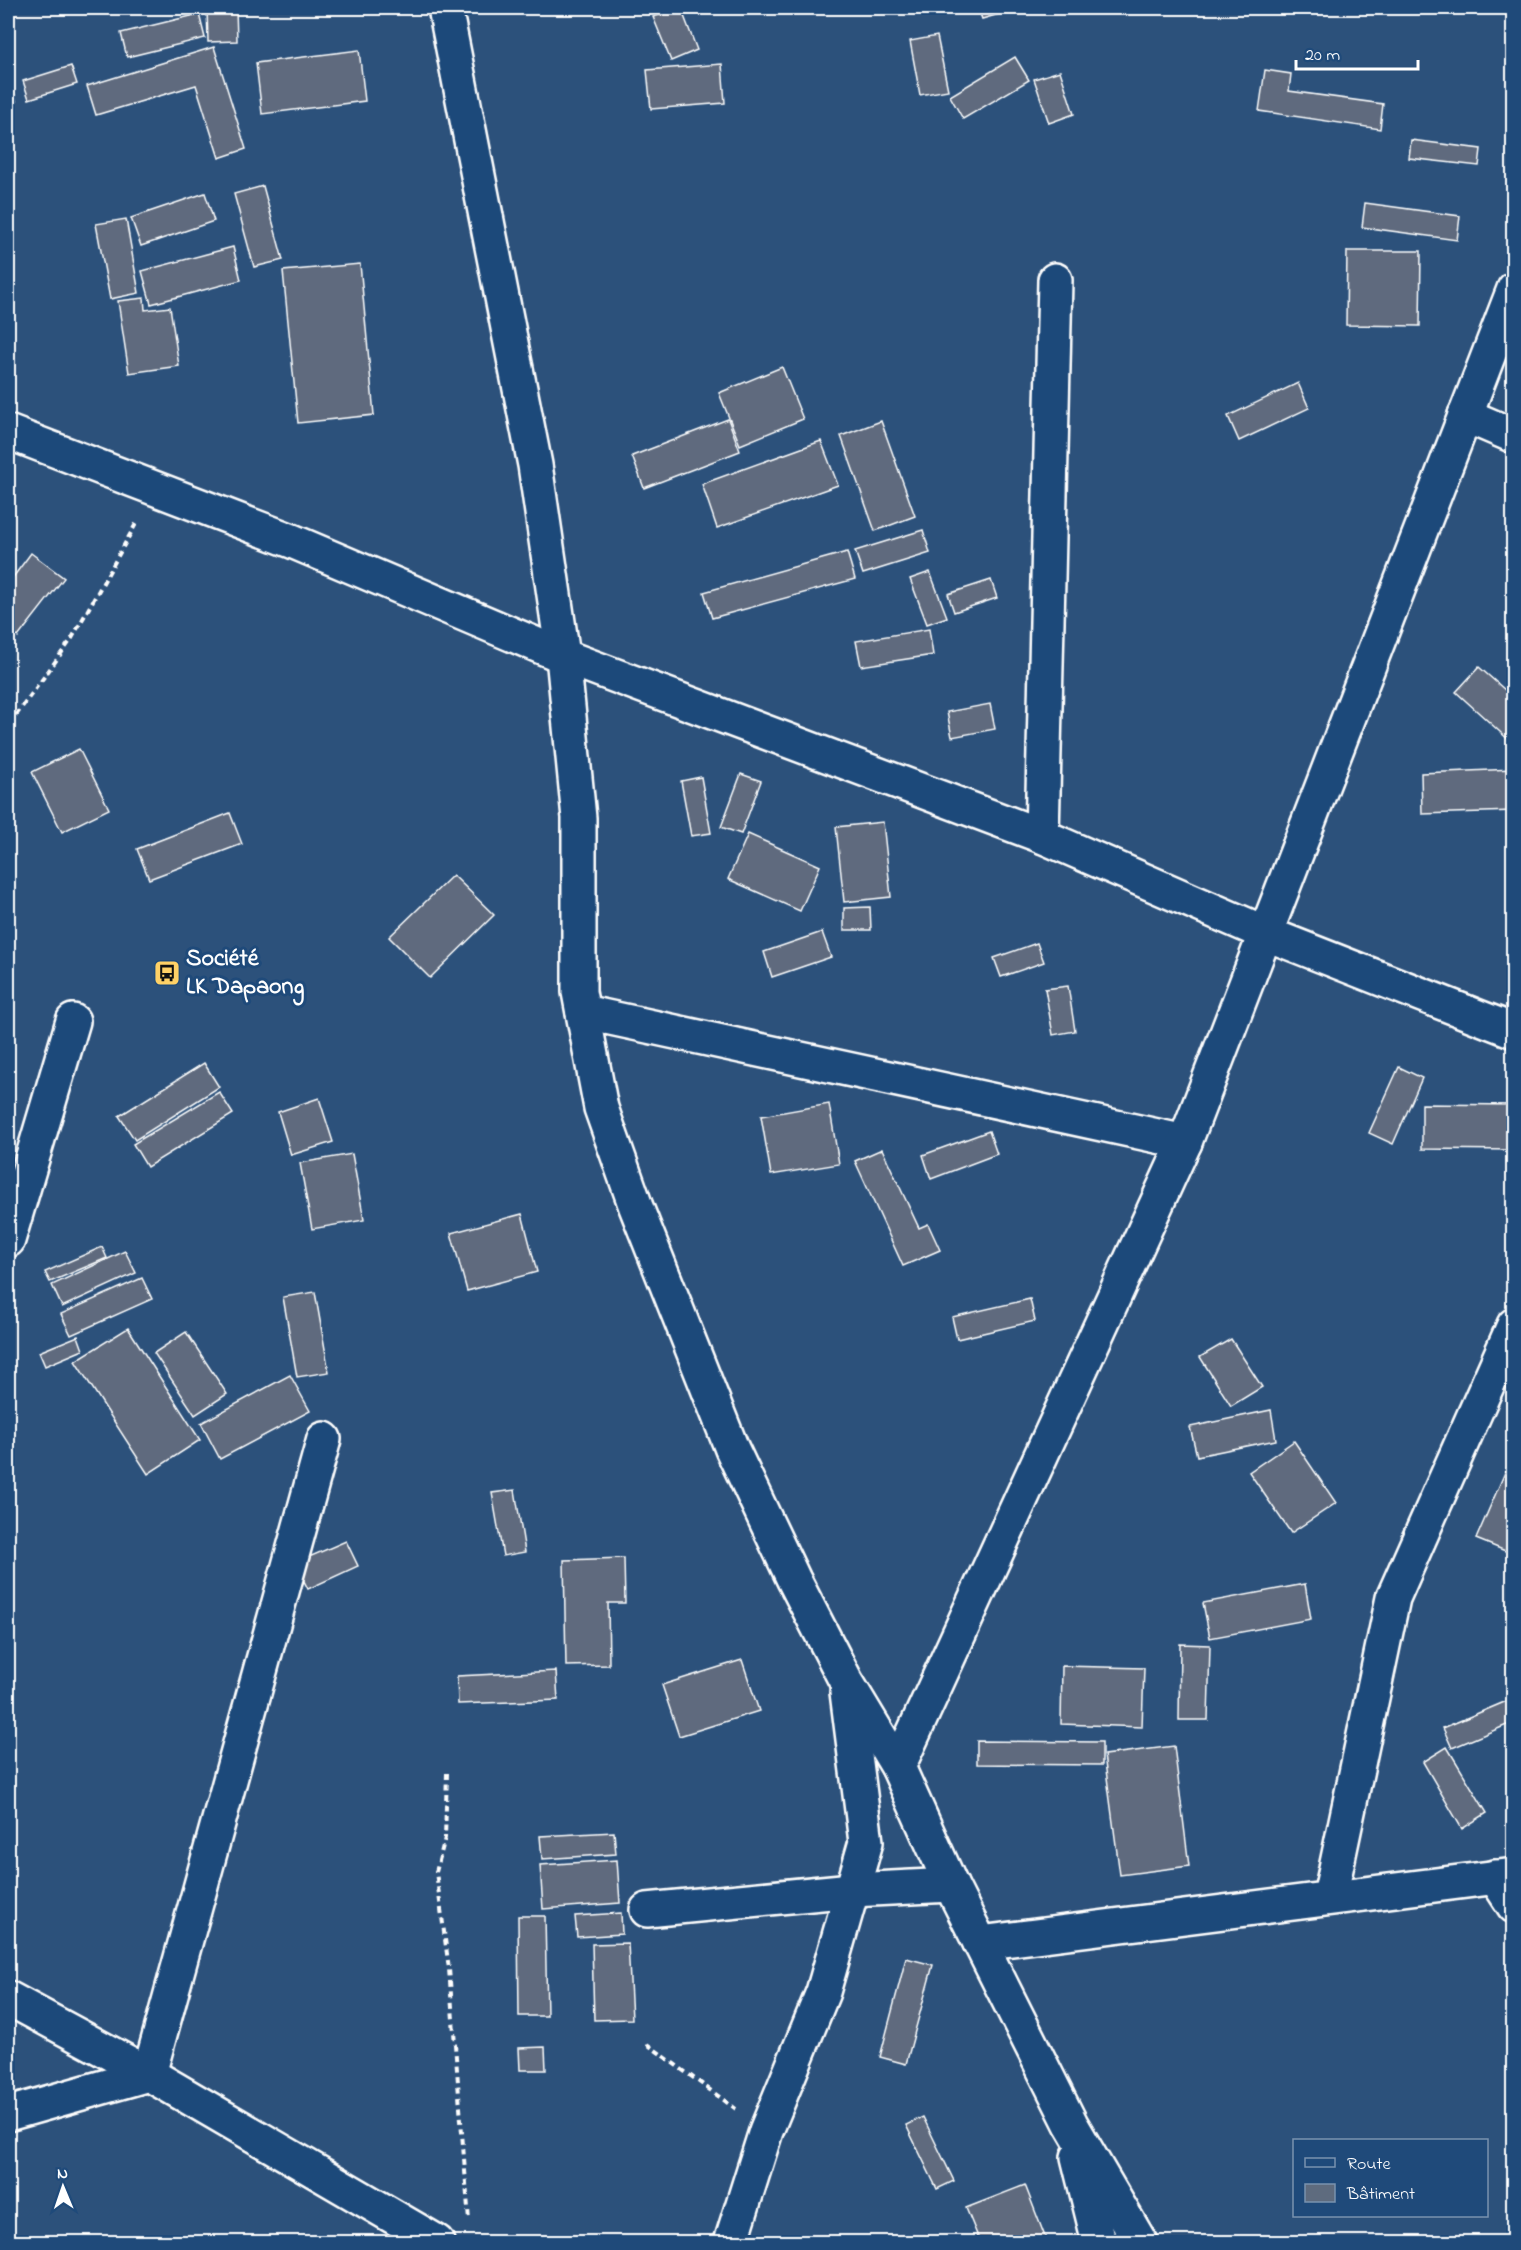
<svg xmlns="http://www.w3.org/2000/svg" width="1521" height="2250" viewBox="0 0 1521 2250" font-family="'Indie Flower',sans-serif">
  <style>
    .building { fill: #5e6b7e; stroke: #fff; stroke-width: 1.5 }
    .lines { fill: none; stroke-linecap: round; stroke-linejoin: round }
    .minor-casing { stroke: #fff; stroke-width: 38 }
    .path { stroke: #fff; stroke-width: 4; stroke-dasharray: 6 4.5; stroke-linecap: butt }
    .minor { stroke: #1f4a7a; stroke-width: 33 }
    .labels { text-anchor: middle; dominant-baseline: central; stroke-width: 6; stroke-linejoin: round; paint-order: stroke }
    .poi-label { font-size: 24px; font-weight: bold; fill: #fff; stroke: #1f4a7a; text-anchor: start }
  </style>
  <rect width="100%" height="100%" fill="#2c517b"/>
  <filter id="ink" filterUnits="userSpaceOnUse"><feTurbulence type="fractalNoise" baseFrequency=".0167" numOctaves="2"/><feDisplacementMap in="SourceGraphic" scale="12" xChannelSelector="R" yChannelSelector="G"/><feConvolveMatrix kernelMatrix="1 2 1 2 8 2 1 2 1" color-interpolation-filters="sRGB"/></filter>
  <g filter="url(#ink)">
    <g class="building">
      <polygon points="207,8 236,8 237,41 208,42"/>
      <polygon points="681,8 697,50 671,61 653,17"/>
      <polygon points="978,8 1020,8 982,19"/>
      <polygon points="199,14 205,38 127,57 121,33"/>
      <polygon points="937,36 948,90 920,95 910,41"/>
      <polygon points="214,47 246,149 219,158 196,85 96,115 87,86"/>
      <polygon points="359,50 365,101 262,114 256,63"/>
      <polygon points="1015,57 1029,80 963,119 950,96"/>
      <polygon points="722,64 725,103 651,109 647,70"/>
      <polygon points="71,66 77,84 29,99 23,81"/>
      <polygon points="1265,70 1291,74 1289,91 1383,104 1380,129 1259,111"/>
      <polygon points="1060,71 1074,114 1049,123 1034,79"/>
      <polygon points="12,84 16,101 8,104 8,86"/>
      <polygon points="1411,140 1481,149 1479,166 1409,158"/>
      <polygon points="263,186 283,260 254,267 234,194"/>
      <polygon points="205,193 214,221 141,246 131,218"/>
      <polygon points="1365,203 1460,216 1457,240 1362,227"/>
      <polygon points="126,219 139,293 110,299 96,224"/>
      <polygon points="233,247 241,280 151,304 142,271"/>
      <polygon points="1347,251 1421,251 1420,326 1346,325"/>
      <polygon points="360,264 374,415 298,423 283,271"/>
      <polygon points="144,298 145,310 170,307 179,366 129,373 118,301"/>
      <polygon points="782,367 803,419 740,445 719,393"/>
      <polygon points="1298,383 1309,408 1239,441 1228,416"/>
      <polygon points="728,419 740,451 644,488 632,456"/>
      <polygon points="881,421 915,516 875,531 841,436"/>
      <polygon points="821,441 838,485 717,528 702,484"/>
      <polygon points="923,530 930,553 863,574 855,551"/>
      <polygon points="847,552 855,579 712,618 704,592"/>
      <polygon points="31,553 64,578 18,637 8,629 8,584"/>
      <polygon points="930,572 947,617 927,624 910,579"/>
      <polygon points="991,580 997,598 954,612 948,594"/>
      <polygon points="929,629 933,655 861,666 856,641"/>
      <polygon points="1479,667 1514,698 1511,742 1456,692"/>
      <polygon points="990,704 995,729 952,737 947,712"/>
      <polygon points="79,749 109,809 62,832 32,772"/>
      <polygon points="1514,769 1514,811 1422,814 1421,773"/>
      <polygon points="741,774 761,781 741,834 721,827"/>
      <polygon points="701,777 711,833 691,836 681,781"/>
      <polygon points="230,813 242,844 149,879 137,849"/>
      <polygon points="883,822 891,897 844,902 836,827"/>
      <polygon points="748,834 820,866 800,911 728,879"/>
      <polygon points="453,875 494,915 430,978 389,937"/>
      <polygon points="870,907 871,930 844,930 844,908"/>
      <polygon points="822,932 831,957 772,977 764,952"/>
      <polygon points="1037,943 1044,962 1001,977 994,958"/>
      <polygon points="1068,986 1075,1031 1053,1035 1045,989"/>
      <polygon points="204,1063 219,1087 135,1140 119,1116"/>
      <polygon points="1399,1067 1422,1078 1393,1144 1369,1133"/>
      <polygon points="219,1092 233,1114 147,1167 133,1144"/>
      <polygon points="319,1098 333,1142 291,1155 278,1112"/>
      <polygon points="829,1104 839,1164 771,1175 761,1116"/>
      <polygon points="1422,1104 1514,1105 1514,1150 1422,1149"/>
      <polygon points="989,1131 997,1154 931,1179 923,1155"/>
      <polygon points="882,1149 919,1228 928,1224 940,1250 903,1266 855,1161"/>
      <polygon points="352,1154 364,1220 312,1229 300,1163"/>
      <polygon points="522,1214 537,1272 467,1291 451,1233"/>
      <polygon points="102,1247 107,1258 50,1282 45,1272"/>
      <polygon points="125,1251 136,1273 62,1307 52,1285"/>
      <polygon points="142,1278 152,1299 71,1335 61,1314"/>
      <polygon points="315,1292 329,1372 297,1377 283,1297"/>
      <polygon points="1030,1299 1035,1321 957,1339 952,1317"/>
      <polygon points="128,1328 200,1440 148,1474 75,1361"/>
      <polygon points="186,1332 227,1394 195,1415 154,1353"/>
      <polygon points="78,1336 83,1350 45,1366 39,1352"/>
      <polygon points="1231,1339 1262,1387 1231,1406 1200,1357"/>
      <polygon points="290,1375 310,1411 220,1459 201,1423"/>
      <polygon points="1271,1410 1276,1440 1197,1456 1190,1427"/>
      <polygon points="1294,1441 1336,1503 1291,1533 1249,1472"/>
      <polygon points="1513,1454 1514,1538 1508,1552 1476,1539"/>
      <polygon points="515,1490 525,1552 503,1556 492,1493"/>
      <polygon points="346,1541 358,1566 308,1589 295,1563"/>
      <polygon points="624,1558 625,1603 608,1603 609,1665 566,1666 564,1560"/>
      <polygon points="1305,1584 1311,1619 1210,1638 1203,1603"/>
      <polygon points="1180,1644 1210,1645 1208,1720 1179,1720"/>
      <polygon points="742,1660 759,1711 679,1736 662,1685"/>
      <polygon points="1062,1666 1144,1668 1142,1727 1061,1724"/>
      <polygon points="556,1671 558,1700 458,1704 457,1676"/>
      <polygon points="1514,1698 1514,1722 1452,1748 1443,1728"/>
      <polygon points="977,1741 1102,1742 1102,1765 977,1764"/>
      <polygon points="1174,1746 1189,1866 1120,1875 1104,1755"/>
      <polygon points="1447,1747 1487,1813 1462,1829 1423,1762"/>
      <polygon points="614,1832 616,1854 542,1859 540,1836"/>
      <polygon points="617,1860 620,1903 543,1909 540,1865"/>
      <polygon points="621,1913 622,1934 577,1937 575,1916"/>
      <polygon points="518,1916 545,1916 547,2016 519,2016"/>
      <polygon points="628,1943 632,2019 594,2020 592,1944"/>
      <polygon points="906,1958 933,1965 906,2064 880,2057"/>
      <polygon points="545,2047 546,2070 520,2070 519,2048"/>
      <polygon points="923,2117 954,2181 937,2189 906,2125"/>
      <polygon points="1025,2185 1047,2242 980,2242 966,2208"/>
    </g>
    <g class="lines">
      <defs>
        <g id="minor">
          <polyline points="445,8 535,465 563,656 579,818 579,992 601,1108 636,1207 732,1449 794,1580 846,1681 898,1767 951,1885 1071,2124 1140,2242"/>
          <polyline points="1465,415 1514,436"/>
          <polyline points="8,432 292,541 563,656 1042,836 1267,934 1514,1031"/>
          <polyline points="1042,836 1055,280"/>
          <polyline points="583,1012 1185,1142"/>
          <polyline points="8,1240 73,1021"/>
          <polyline points="898,1767 1185,1142 1514,289"/>
          <polyline points="1495,1877 1514,1906"/>
          <polyline points="1330,1897 1393,1598 1514,1325"/>
          <polyline points="647,1910 852,1890 951,1885"/>
          <polyline points="980,1943 1514,1875"/>
          <polyline points="8,1998 149,2074 437,2242"/>
          <polyline points="8,2114 149,2074 324,1439"/>
          <polyline points="1078,2157 1099,2242"/>
          <polyline points="731,2242 766,2131 823,1992 866,1842 847,1692"/>
        </g>
      </defs>
      <use href="#minor" class="minor-casing"/>
      <g class="path">
        <polyline points="8,722 14,718 71,640 137,522"/>
        <polyline points="447,1773 445,1838 436,1872 449,1969 469,2221"/>
        <polyline points="647,2044 736,2109"/>
      </g>
      <use href="#minor" class="minor"/>
    </g>
  </g>
  <defs>
    <symbol id="bus-square" viewBox="-11 -11 22 22"><rect x="-9" y="-9" width="18" height="18" rx="4" fill="#ffd166" stroke="#1f4a7a"/><path d="M-5-6H5V4H4V6H2V4H-2V6H-4V4H-5ZM-3.5-4V0h7V-4ZM-3.5 1.2v1.5H-2V1.2ZM2 1.2v1.5H3.5V1.2Z" fill="#111"/></symbol>
  </defs>
  <g fill-rule="evenodd">
    <use href="#bus-square" x="152" y="958" width="30" height="30"/>
  </g>
  <g class="labels">
    <g class="poi-label">
      <text x="186" y="959">Société<tspan x="186" dy="28">LK Dapaong</tspan></text>
    </g>
  </g>
  <rect width="1521" height="2250" fill="none" stroke="#1f4a7a" stroke-width="30"/>
  <rect x="15" y="15" width="1491" height="2220" fill="none" stroke="#fff" stroke-width="2" filter="url(#ink)"/>
  <rect x="1293" y="2139" width="195" height="78" fill="#1f4a7a" stroke="#7992af" stroke-width="1.5"/>
  <rect x="1305" y="2158" width="30" height="9" fill="#1f4a7a" stroke="#7992af" stroke-width="1.5"/>
  <text x="1347" y="2169" font-size="18" fill="#ffffff">Route</text>
  <rect x="1305" y="2184" width="30" height="18" fill="#5e6b7e" stroke="#7992af" stroke-width="1.5"/>
  <text x="1347" y="2199" font-size="18" fill="#ffffff">Bâtiment</text>
  <g transform="translate(63 2187) rotate(358)" stroke="#1f4a7a" stroke-width="4.5" paint-order="stroke">
  <path d="M0-4.5L10 22L0 15L-10 22Z" fill="#ffffff"/>
  <text y="-9" font-size="16" font-weight="bold" text-anchor="middle" fill="#ffffff">N</text>
  </g>
  <path d="M1296 60v9h122v-9" fill="none" stroke="#ffffff" stroke-width="3"/>
  <text x="1305" y="60" font-size="18" fill="#ffffff" stroke="#1f4a7a" stroke-width="4.5" paint-order="stroke">20 m</text>
</svg>
